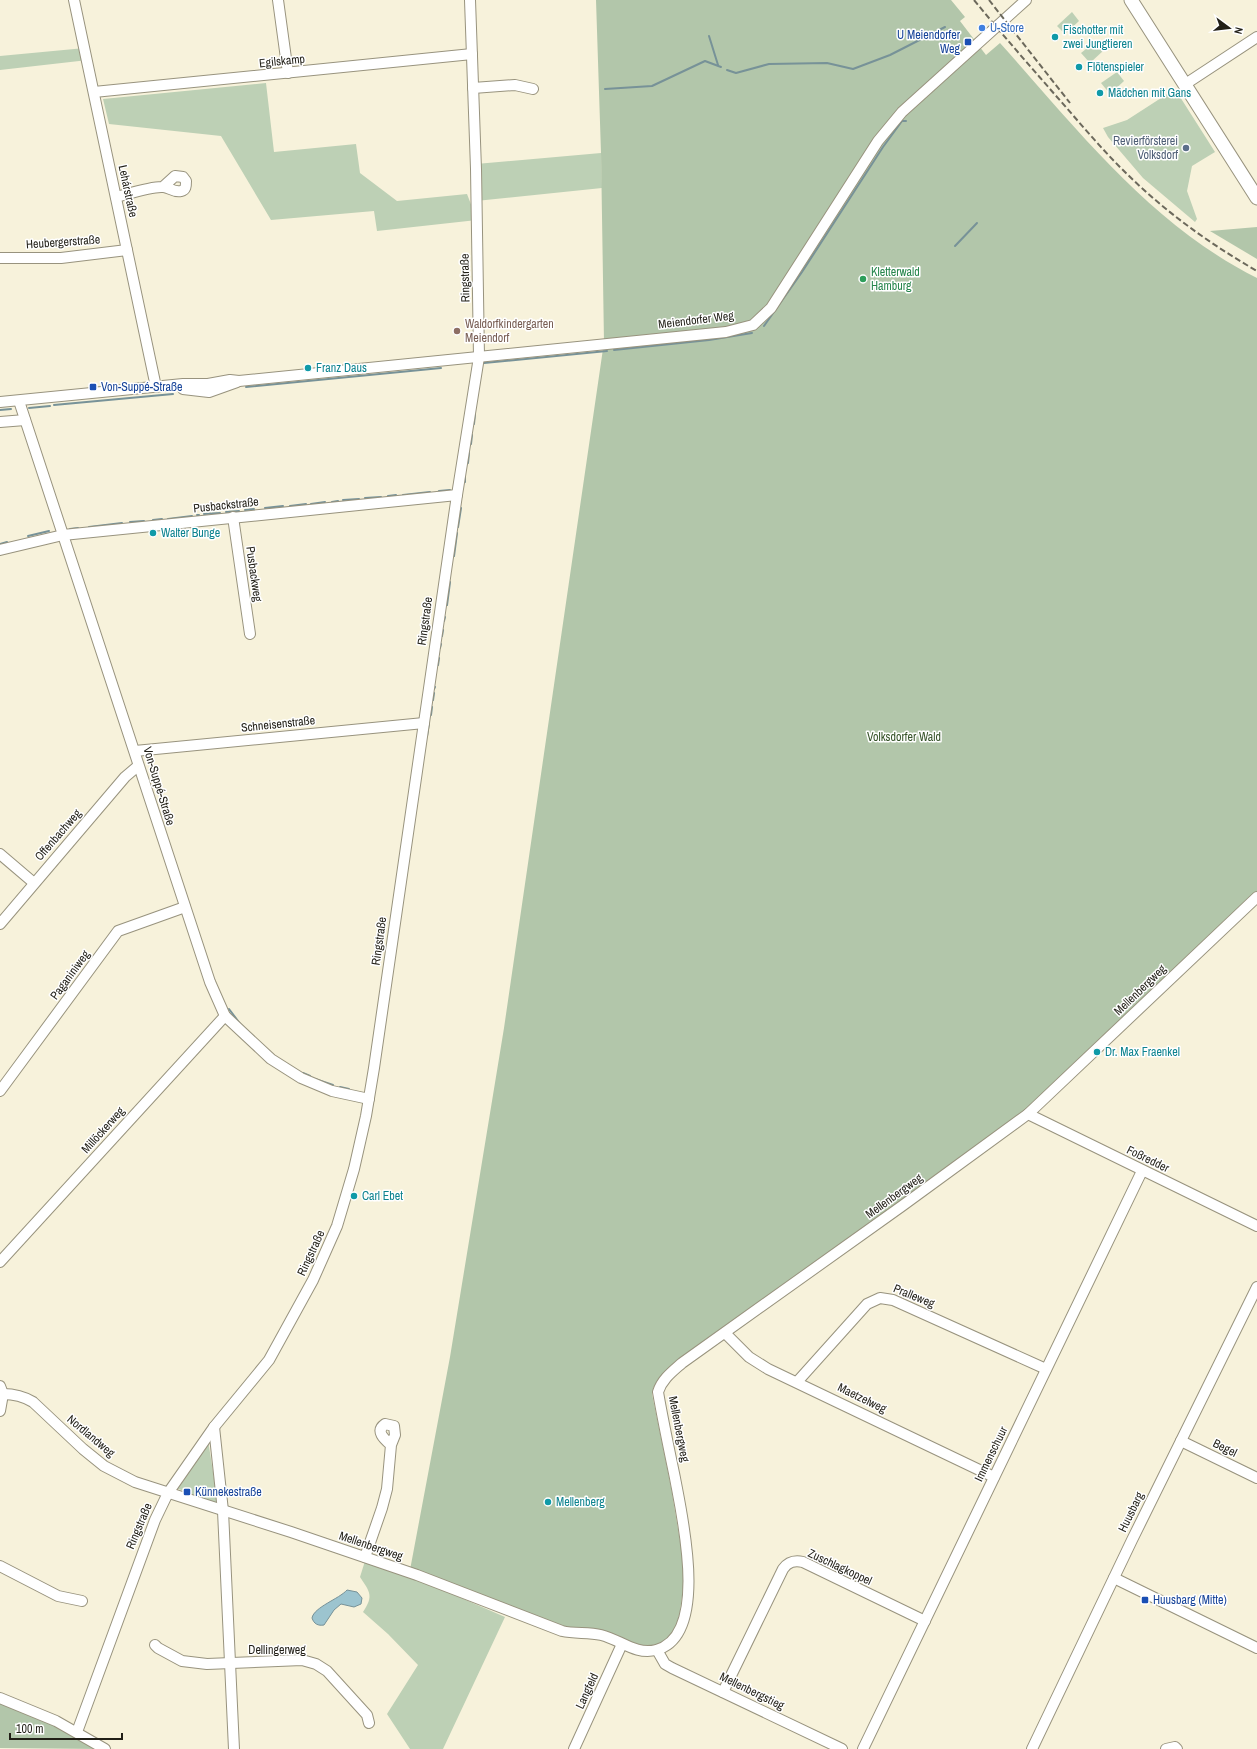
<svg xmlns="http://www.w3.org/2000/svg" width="1257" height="1749" viewBox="0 0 1257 1749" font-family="'Archivo Narrow',sans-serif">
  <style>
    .green { fill: #bdd0b5 }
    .forest { fill: #b2c6aa }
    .water { fill: #9cc4cf; stroke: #779298 }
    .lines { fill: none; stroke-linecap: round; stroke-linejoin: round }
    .stream { stroke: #779298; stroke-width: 2 }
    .minor-casing { stroke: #98937e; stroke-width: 12 }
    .major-casing { stroke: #98937e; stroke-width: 15 }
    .minor { stroke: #fff; stroke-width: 10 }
    .major { stroke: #fff; stroke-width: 13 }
    .rail { stroke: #6c695c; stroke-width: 2; stroke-dasharray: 6 3; stroke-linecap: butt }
    .shop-dot { fill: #3f7fe0; stroke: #fff; stroke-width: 1.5 }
    .culture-dot { fill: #0f9aa8; stroke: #fff; stroke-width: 1.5 }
    .transit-dot { fill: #1a4fb4; stroke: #fff; stroke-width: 1.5 }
    .service-dot { fill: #5c6f8a; stroke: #fff; stroke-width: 1.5 }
    .leisure-dot { fill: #2e9e5b; stroke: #fff; stroke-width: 1.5 }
    .education-dot { fill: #8d6e63; stroke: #fff; stroke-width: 1.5 }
    .labels { text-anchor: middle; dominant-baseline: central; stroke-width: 3; stroke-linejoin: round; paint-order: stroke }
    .shop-label { font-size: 12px; fill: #366cbe; stroke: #fff; text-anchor: start }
    .culture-label { font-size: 12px; fill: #0d838f; stroke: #fff; text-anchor: start }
    .transit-label { font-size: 12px; fill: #164399; stroke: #fff; text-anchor: start }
    .street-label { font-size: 12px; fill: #211f17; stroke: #fff }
    .service-label { font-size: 12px; fill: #4e5e75; stroke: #fff; text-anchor: end }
    .leisure-label { font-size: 12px; fill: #27864d; stroke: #fff; text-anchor: start }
    .education-label { font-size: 12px; fill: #785e54; stroke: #fff; text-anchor: start }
    .park-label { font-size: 12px; fill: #355228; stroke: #fff }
  </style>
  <rect width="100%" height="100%" fill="#f7f2db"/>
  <g class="green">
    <polygon points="1072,12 1079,21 1065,34 1057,26"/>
    <polygon points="1096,41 1104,50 1090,63 1081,53"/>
    <polygon points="85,48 88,60 0,70 0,56"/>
    <polygon points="1117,72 1124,81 1110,94 1101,83"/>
    <polygon points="266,83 274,152 356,144 360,173 397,201 467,194 477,220 377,231 374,211 271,220 221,136 109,124 103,99"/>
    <polygon points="1175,89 1215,152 1192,166 1187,191 1197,219 1195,222 1143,178 1108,137 1103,128 1127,120"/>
    <polygon points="601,153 602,188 476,201 476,164"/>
    <polygon points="208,1440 218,1504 176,1488"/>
    <path d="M 365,1561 L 406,1574 L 505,1617 L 443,1749 L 410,1749 L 387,1714 L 418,1665 L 388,1634 L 363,1612 C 374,1596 370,1592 360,1577 Z"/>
  </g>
  <g class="forest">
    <path d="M 596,0 L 951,0 L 965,17 L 960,21 L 986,55 L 1000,43 C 1077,129 1151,225 1257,278 L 1257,892 L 1022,1114 L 679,1361 C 667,1371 655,1377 652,1394 L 671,1487 L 683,1559 L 684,1580 L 680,1612 L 675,1629 L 669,1638 L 659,1644 L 640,1647 L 576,1631 L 478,1597 L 410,1570 L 450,1357 L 504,1028 L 604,342 L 601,153 Z"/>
    <polygon points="1257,227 1257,259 1210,231"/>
    <polygon points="0,1701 75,1733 101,1749 0,1748"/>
  </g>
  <path class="water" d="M 347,1590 L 357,1592 L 362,1598 L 361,1604 L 354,1607 L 341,1604 L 334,1610 L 324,1625 C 318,1626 314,1624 312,1618 C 314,1607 339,1599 347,1590 Z"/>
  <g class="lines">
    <g class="stream">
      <polyline points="709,36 718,65"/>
      <polyline points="727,70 736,73 769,64 827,63 853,69 890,55 945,27"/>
      <polyline points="605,89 652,86 705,61 721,67"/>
      <polyline points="903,121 906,121"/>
      <polyline points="955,246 977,223"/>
      <polyline points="764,326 802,272 883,147 902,121"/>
      <polyline points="614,350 709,340 752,333"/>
      <polyline points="484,363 607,351"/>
      <polyline points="246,387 441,368"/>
      <polyline points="54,405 173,394"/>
      <polyline points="29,408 50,406"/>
      <polyline points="0,410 11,409"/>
      <polyline points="474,424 475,414"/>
      <polyline points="471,444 472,435"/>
      <polyline points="468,463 469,453"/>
      <polyline points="465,482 465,477"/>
      <polyline points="439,491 450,490"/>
      <polyline points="403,495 430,492"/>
      <polyline points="388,496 396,495"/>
      <polyline points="365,498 381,497"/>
      <polyline points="343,500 359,499"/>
      <polyline points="332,502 338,501"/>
      <polyline points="311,504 325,502"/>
      <polyline points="290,506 306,504"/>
      <polyline points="265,508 283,506"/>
      <polyline points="245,510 254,509"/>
      <polyline points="226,512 239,511"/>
      <polyline points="204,514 220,513"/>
      <polyline points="197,515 199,515"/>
      <polyline points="168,519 192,516"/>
      <polyline points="153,520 162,519"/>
      <polyline points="130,522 144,521"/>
      <polyline points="89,527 122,523"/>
      <polyline points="458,527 461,508"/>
      <polyline points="70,529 78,528"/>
      <polyline points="28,536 49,531"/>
      <polyline points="0,544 7,542"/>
      <polyline points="454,556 457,533"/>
      <polyline points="447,605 450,582"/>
      <polyline points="444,621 445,617"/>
      <polyline points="442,636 443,630"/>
      <polyline points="440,648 441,644"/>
      <polyline points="438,665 439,658"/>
      <polyline points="434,689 435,687"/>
      <polyline points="433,700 434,693"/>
      <polyline points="431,715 432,707"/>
      <polyline points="427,736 429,723"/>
      <polyline points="229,1009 241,1025"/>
      <polyline points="303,1073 310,1076"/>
      <polyline points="315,1079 333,1085"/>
      <polyline points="340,1087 349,1089"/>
    </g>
    <defs>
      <g id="minor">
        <polyline points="74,0 156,387"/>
        <polyline points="278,0 288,73"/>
        <polyline points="1184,85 1257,37"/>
        <polyline points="473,88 515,85 533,89"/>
        <polyline points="94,92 472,54"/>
        <path d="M 116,197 C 128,194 152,186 163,187 C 169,187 174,193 181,191 C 186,190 186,186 186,181 L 183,177 L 175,176 L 164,186"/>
        <polyline points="0,258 61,258 127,250"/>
        <polyline points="183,389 209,392 237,382"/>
        <polyline points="19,401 210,982 225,1016 271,1059 301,1078 332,1091 369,1099"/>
        <polyline points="0,402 183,384 208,384 230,380 239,381 726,332 753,325 771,308 878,141 902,112 1026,0"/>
        <polyline points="0,422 25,420"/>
        <polyline points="233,517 250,634"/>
        <polyline points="0,550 63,535 457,495"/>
        <polyline points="135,751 424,723"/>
        <polyline points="0,854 34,883"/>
        <polyline points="0,924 125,777 138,766"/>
        <polyline points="0,1091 118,931 185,907"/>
        <polyline points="1028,1114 1257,1226"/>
        <polyline points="0,1262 225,1016"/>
        <polyline points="725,1333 749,1357 768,1369 994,1477"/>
        <polyline points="797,1382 867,1304 880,1298 893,1300 1046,1369"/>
        <polyline points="0,1386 3,1394 0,1411"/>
        <path d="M 3,1394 C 15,1394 23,1396 33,1402 L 83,1449 L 104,1466 L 135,1482 L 291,1532 L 417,1575 L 562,1631 C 575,1634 588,1632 601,1635 C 621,1640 635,1655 656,1650 C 710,1636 682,1516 675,1478 C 669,1449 663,1421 658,1392 C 662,1379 673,1371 682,1363 L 902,1206 L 1028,1114 L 1257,897"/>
        <polyline points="214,1427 223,1511 234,1749"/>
        <polyline points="1181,1441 1257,1478"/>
        <path d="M 365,1557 L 382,1508 L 387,1489 L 391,1445 L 395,1435 L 394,1426 L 385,1424 C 375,1431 384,1439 391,1445"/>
        <polyline points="0,1566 58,1596 82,1601"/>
        <polyline points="1114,1578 1257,1648"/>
        <polyline points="155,1645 158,1648 182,1661 207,1664 302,1660 316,1664 327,1671 367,1715 369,1723"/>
        <polyline points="657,1650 665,1664 672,1668 842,1749"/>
        <path d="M 723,1692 L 783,1569 C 788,1562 794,1560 803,1562 L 925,1621"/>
        <polyline points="0,1698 56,1721 105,1749"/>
        <polyline points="77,1732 155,1520 168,1493 214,1427 269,1360 313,1280 337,1226 354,1169 366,1116 374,1068 457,495 479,357 476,169 470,0"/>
        <polyline points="574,1749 622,1644"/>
        <polyline points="863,1749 1142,1171"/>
        <polyline points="1032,1749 1132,1540 1257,1287"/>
        <polyline points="1166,1749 1175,1747 1177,1749"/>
      </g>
      <polyline id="major" points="1131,0 1257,198"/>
    </defs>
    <use href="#minor" class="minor-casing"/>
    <use href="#major" class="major-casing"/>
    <use href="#minor" class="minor"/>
    <use href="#major" class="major"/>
    <g class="rail">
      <path d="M 974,0 C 1001,33 1029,65 1057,97 C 1080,123 1103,151 1128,175 C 1167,213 1210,244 1257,271"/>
      <polyline points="989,0 1070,103"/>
    </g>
  </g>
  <circle class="shop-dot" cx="982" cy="28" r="4"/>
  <g class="culture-dot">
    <circle cx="1055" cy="37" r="4"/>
    <circle cx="1079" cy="67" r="4"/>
    <circle cx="1100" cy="93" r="4"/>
    <circle cx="308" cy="368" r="4"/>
    <circle cx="153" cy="533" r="4"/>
    <circle cx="1097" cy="1052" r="4"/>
    <circle cx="354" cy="1196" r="4"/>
    <circle cx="548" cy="1502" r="4"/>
  </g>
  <g class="transit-dot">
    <rect x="964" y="38" width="8" height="8" rx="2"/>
    <rect x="89" y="383" width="8" height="8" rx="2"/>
    <rect x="183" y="1488" width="8" height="8" rx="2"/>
    <rect x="1141" y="1596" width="8" height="8" rx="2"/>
  </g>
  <circle class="service-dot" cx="1186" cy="148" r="4"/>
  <circle class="leisure-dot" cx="863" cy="279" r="4"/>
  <circle class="education-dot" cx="457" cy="331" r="4"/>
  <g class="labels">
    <g class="shop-label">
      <text x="990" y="28">U-Store</text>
    </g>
    <g class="culture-label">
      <text x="1063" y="30">Fischotter mit<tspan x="1063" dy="14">zwei Jungtieren</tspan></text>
      <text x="1087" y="67">Flötenspieler</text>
      <text x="1108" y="93">Mädchen mit Gans</text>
      <text x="316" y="368">Franz Daus</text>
      <text x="161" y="533">Walter Bunge</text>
      <text x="1105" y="1052">Dr. Max Fraenkel</text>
      <text x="362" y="1196">Carl Ebet</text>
      <text x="556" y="1502">Mellenberg</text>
    </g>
    <g class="transit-label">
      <text x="960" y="35" text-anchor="end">U Meiendorfer<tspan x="960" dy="14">Weg</tspan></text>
      <text x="101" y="387">Von-Suppé-Straße</text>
      <text x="195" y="1492">Künnekestraße</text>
      <text x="1153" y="1600">Huusbarg (Mitte)</text>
    </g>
    <g class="street-label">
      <text transform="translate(282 61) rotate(-6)">Egilskamp</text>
      <text transform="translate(128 191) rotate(78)">Lehárstraße</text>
      <text transform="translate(63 242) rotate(-4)">Heubergerstraße</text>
      <text transform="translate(465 278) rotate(-91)">Ringstraße</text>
      <text transform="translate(696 320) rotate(-7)">Meiendorfer Weg</text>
      <text transform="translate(226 505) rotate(-6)">Pusbackstraße</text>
      <text transform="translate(254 574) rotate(82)">Pusbackweg</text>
      <text transform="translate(425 621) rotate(-82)">Ringstraße</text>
      <text transform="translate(278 724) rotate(-6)">Schneisenstraße</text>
      <text transform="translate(159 786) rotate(73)">Von-Suppé-Straße</text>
      <text transform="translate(58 835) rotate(-49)">Offenbachweg</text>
      <text transform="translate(379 941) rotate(-82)">Ringstraße</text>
      <text transform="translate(70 975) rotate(-54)">Paganiniweg</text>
      <text transform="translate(1140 990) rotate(-44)">Mellenbergweg</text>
      <text transform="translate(103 1130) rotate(-48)">Millöckerweg</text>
      <text transform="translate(1148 1159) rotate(26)">Foßredder</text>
      <text transform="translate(894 1196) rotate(-36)">Mellenbergweg</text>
      <text transform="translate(311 1253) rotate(-65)">Ringstraße</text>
      <text transform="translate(914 1296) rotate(22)">Pralleweg</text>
      <text transform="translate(862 1398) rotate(26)">Maetzelweg</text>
      <text transform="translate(679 1429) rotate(79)">Mellenbergweg</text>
      <text transform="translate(91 1436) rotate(40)">Nordlandweg</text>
      <text transform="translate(1225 1448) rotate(26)">Begel</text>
      <text transform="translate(991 1454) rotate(-64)">Immenschuur</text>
      <text transform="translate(1131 1512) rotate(-64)">Huusbarg</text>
      <text transform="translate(139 1526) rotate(-67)">Ringstraße</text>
      <text transform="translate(371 1546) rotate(19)">Mellenbergweg</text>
      <text transform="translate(840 1567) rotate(25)">Zuschlagkoppel</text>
      <text x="277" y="1650">Dellingerweg</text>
      <text transform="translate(587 1691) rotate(-65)">Langfeld</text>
      <text transform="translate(752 1691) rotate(26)">Mellenbergstieg</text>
    </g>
    <g class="service-label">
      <text x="1178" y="141">Revierförsterei<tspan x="1178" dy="14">Volksdorf</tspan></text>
    </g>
    <g class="leisure-label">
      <text x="871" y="272">Kletterwald<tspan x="871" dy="14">Hamburg</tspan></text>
    </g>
    <g class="education-label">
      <text x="465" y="324">Waldorfkindergarten<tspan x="465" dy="14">Meiendorf</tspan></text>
    </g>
    <g class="park-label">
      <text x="904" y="737">Volksdorfer Wald</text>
    </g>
  </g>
  <g transform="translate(1229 28) rotate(105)" stroke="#ffffff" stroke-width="3" paint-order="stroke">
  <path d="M0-3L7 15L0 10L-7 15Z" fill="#211f17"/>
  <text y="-6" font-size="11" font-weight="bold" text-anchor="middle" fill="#211f17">N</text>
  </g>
  <path d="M10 1733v6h112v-6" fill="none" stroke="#211f17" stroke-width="2"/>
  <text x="16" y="1733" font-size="12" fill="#211f17" stroke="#ffffff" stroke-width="3" paint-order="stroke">100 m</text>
</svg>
